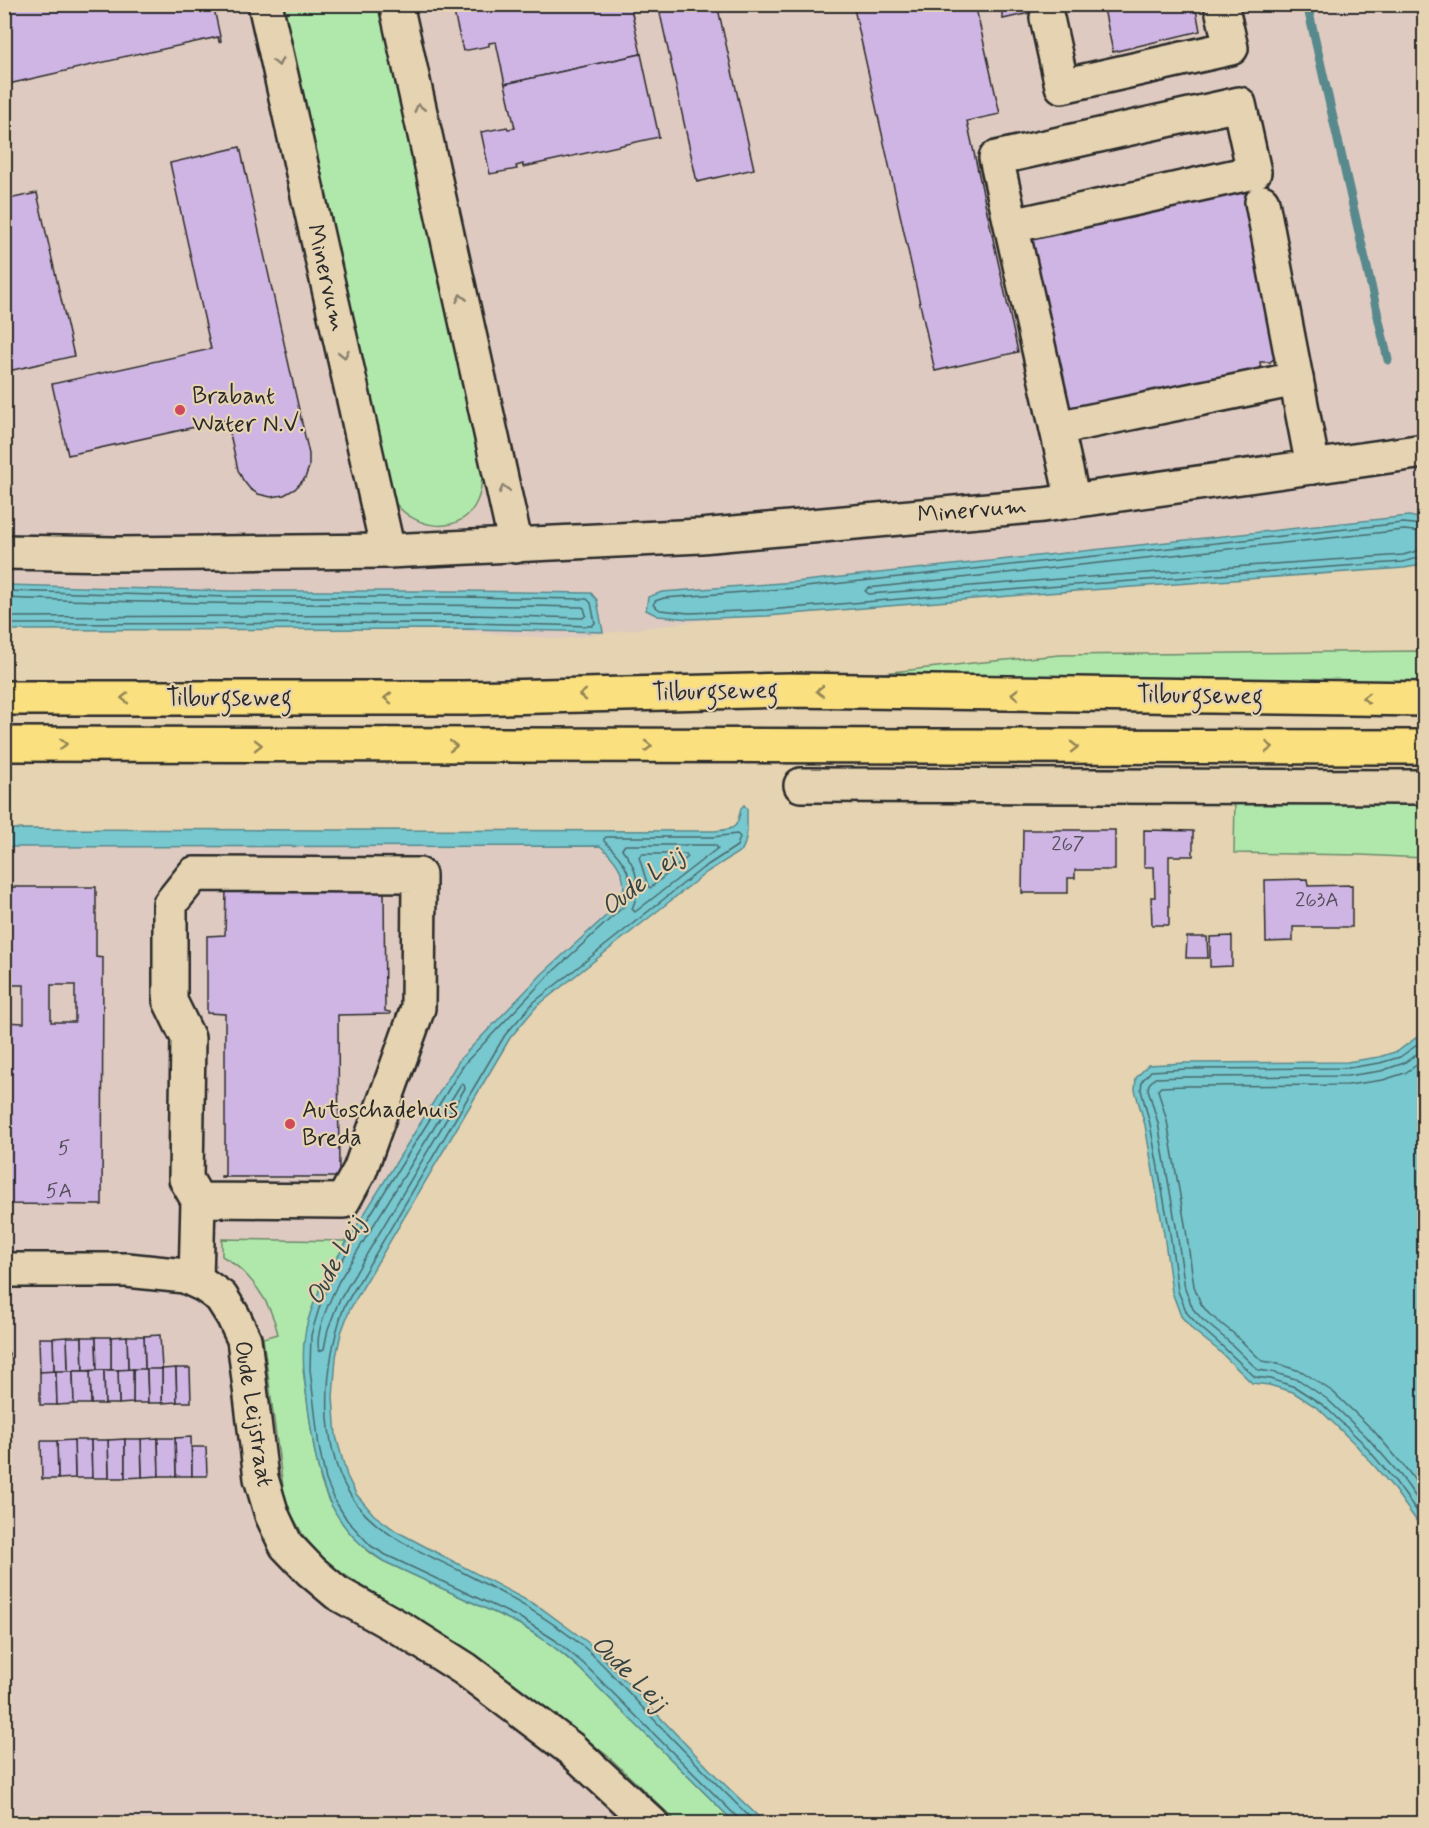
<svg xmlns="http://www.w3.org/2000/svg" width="1429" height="1828" viewBox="0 0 1429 1828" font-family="Mynerve,sans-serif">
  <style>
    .built { fill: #decac0 }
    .green { fill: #b0e8ab; stroke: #6e8a6b; stroke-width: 1.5 }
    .water { fill: #77c8cf; stroke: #59898d; stroke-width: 1.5 }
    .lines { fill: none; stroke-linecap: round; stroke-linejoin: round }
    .shore { stroke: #496a6d; stroke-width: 1.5 }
    .stream { stroke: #59898d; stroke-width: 9 }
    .building { fill: #cfb5e4; stroke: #2b2b2b; stroke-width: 1.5; fill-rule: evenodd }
    .minor-casing { stroke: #2b2b2b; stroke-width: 38 }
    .major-casing { stroke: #2b2b2b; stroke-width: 38 }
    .minor { stroke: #e5d3b1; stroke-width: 33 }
    .major { stroke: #fbe080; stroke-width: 33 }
    .oneway { stroke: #887f6e }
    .oneway2 { stroke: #938656 }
    .poi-dot { fill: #d1495b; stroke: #e5d3b1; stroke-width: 2 }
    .labels { text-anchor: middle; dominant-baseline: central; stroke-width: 4.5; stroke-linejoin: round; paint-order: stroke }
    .number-label { font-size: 21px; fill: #544e59 }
    .street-label { font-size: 24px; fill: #2b2b2b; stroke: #e5d3b1 }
    .poi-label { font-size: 24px; fill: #2b2b2b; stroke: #e5d3b1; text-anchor: start }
    .water-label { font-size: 26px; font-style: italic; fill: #364344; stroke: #e5d3b1 }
  </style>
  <rect width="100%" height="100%" fill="#e5d3b1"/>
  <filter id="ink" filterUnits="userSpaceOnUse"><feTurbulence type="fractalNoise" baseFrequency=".0167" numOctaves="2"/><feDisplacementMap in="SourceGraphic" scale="12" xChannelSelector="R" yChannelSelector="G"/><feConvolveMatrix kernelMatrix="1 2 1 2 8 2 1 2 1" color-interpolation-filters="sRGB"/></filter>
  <g filter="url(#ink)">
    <g class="built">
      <polygon points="4,5 1424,5 1424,525 561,639 5,596"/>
      <polygon points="649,843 647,889 538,984 303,1370 314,1448 321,1481 735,1823 5,1823 4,844"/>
    </g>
    <g class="green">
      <path d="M 280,5 L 381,5 L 481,459 C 482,473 483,488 477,501 C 462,536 417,530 396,504 C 391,498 388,490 384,483 Z"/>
      <polygon points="1424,651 1424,682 1298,683 856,676 973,663 1060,655"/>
      <polygon points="1235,798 1424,802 1424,858 1361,855 1234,853"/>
      <path d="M 222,1239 L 347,1241 L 319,1290 L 303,1370 L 314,1448 L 321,1481 L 329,1502 L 367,1551 L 383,1561 L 519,1624 L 552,1645 L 580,1669 L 735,1823 L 678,1823 L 609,1757 L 553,1713 L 445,1636 L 338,1571 L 317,1552 L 303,1535 L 291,1513 L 284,1494 L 263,1338 L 278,1334 C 271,1302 250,1272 222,1256 Z"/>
    </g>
    <g class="water">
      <polygon points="1409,516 1424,519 1424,561 1416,566 1404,568 1047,593 767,616 689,619 658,616 646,610 648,597 662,592 795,582"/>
      <polygon points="5,585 230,591 460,591 591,593 597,600 603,632 470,629 5,630"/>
      <path d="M 744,805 L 747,809 L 747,832 L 745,843 L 742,850 L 707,872 L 537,1006 L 510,1038 L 350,1309 L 341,1333 L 336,1357 L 333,1397 L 336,1436 L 347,1476 L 356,1494 L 374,1515 L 396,1531 L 541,1608 L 590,1644 L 718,1778 L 766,1824 L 735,1823 L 580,1669 C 561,1651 541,1637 519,1624 L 383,1561 C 323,1523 317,1472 308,1407 C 305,1383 301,1358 305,1334 C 308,1314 318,1293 327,1274 L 460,1059 L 542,974 L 619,904 C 631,881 618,861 600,846 L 4,847 L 5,829 L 713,831 C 735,829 737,830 741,808 Z"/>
      <polygon points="1424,1034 1424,1528 1421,1527 1391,1485 1356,1445 1319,1409 1293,1392 1269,1385 1252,1383 1218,1350 1193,1330 1181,1316 1172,1292 1164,1234 1145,1125 1135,1090 1136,1078 1148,1065 1185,1063 1347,1062 1379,1057 1398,1051 1420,1035"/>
    </g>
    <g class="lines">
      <g class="shore">
        <polyline points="1424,525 1403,523 796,588 664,598 655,601 653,605 660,610 689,613 767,610 1046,587 1403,562 1424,556"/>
        <polyline points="1424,532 1404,530 868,588 865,591 869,594 1046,580 1403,555 1424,549"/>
        <polyline points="4,591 230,597 460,597 587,599 591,603 595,623 592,626 470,623 4,624"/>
        <path d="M 4,598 C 197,606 389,603 582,607 L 584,608 L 586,615 L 583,618 L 470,615 L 4,617"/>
        <path d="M 625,845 L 715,845 L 718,848 L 635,912 L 632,909 C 642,887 638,868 622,849 Z"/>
        <polygon points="642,854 686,854 688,857 650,888 648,886 639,857"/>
        <polyline points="1424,1040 1400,1057 1380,1063 1348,1068 1186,1069 1151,1071 1142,1081 1141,1090 1150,1124 1170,1233 1178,1291 1187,1313 1198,1325 1222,1346 1255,1377 1271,1379 1295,1387 1323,1405 1361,1441 1395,1481 1424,1521"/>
        <polyline points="1424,1049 1404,1063 1381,1071 1347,1076 1186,1077 1155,1078 1149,1084 1148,1089 1158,1123 1177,1232 1185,1289 1193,1309 1203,1320 1227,1340 1258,1370 1272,1372 1299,1380 1327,1399 1366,1436 1401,1476 1424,1509"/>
        <polyline points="1424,1060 1405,1073 1383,1080 1348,1085 1186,1086 1161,1087 1158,1090 1167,1121 1186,1230 1194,1286 1201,1304 1209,1314 1233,1333 1262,1361 1275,1363 1303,1372 1333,1392 1373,1430 1408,1471 1424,1493"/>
        <path d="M 461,1084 L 464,1085 L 465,1088 L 338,1303 L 328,1329 L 324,1349 L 319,1351 C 314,1332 331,1298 339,1281 Z"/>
        <path d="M 739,1824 L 737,1817 L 584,1664 L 555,1640 L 522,1619 L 386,1555 L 371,1546 L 347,1520 L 334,1499 L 326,1480 L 319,1447 L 310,1369 L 311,1335 L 321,1302 L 332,1277 L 352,1244 L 465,1063 L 546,978 L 624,906 C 639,880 624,860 604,841 L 604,839 L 606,837 L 713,837 L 737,834 L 740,837 L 737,846 L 703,868 L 534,1002 L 505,1035 L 344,1307 C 331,1344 326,1379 328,1418 C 330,1444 336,1474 351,1496 C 375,1535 423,1552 462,1572 C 505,1594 548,1617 585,1648 C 606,1666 624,1688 642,1707 C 680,1747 718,1786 757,1824"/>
      </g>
      <polyline class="stream" points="1307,4 1388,360"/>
    </g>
    <g class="building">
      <polygon points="4,4 213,4 221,41 219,42 218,37 141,54 140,53 118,58 118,59 4,85"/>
      <polygon points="452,4 630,4 641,54 505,84 496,42 489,43 489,46 463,51"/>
      <polygon points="658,4 717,4 754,169 697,182"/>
      <polygon points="853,4 975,4 1000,114 967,121 1018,352 935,371"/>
      <polygon points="1000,4 1069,4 1003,19"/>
      <polygon points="1103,4 1195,4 1200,31 1113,52"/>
      <polygon points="641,54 659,137 523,167 523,164 516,166 517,169 490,174 481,132 507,127 508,129 515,128 505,84"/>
      <polygon points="240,147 309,454 309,467 305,478 295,489 284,495 271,497 258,494 250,489 243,480 238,470 227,420 68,455 52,384 211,349 170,163"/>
      <polygon points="1248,191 1281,338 1277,356 1270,362 1260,362 1261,369 1064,413 1024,241"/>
      <polygon points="37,193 74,356 4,372 4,200"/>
      <polygon points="1023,830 1115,830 1115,870 1075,870 1075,878 1068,878 1068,893 1022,893"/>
      <polygon points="1144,830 1193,831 1193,856 1169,856 1169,925 1152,925 1151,897 1155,897 1154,867 1144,867"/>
      <polygon points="1307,879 1308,886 1352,885 1352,927 1293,927 1293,941 1266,942 1265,880"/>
      <path d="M 4,887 L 96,887 L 96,957 L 103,958 L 102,1205 L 4,1204 L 4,1022 L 24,1023 L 24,985 L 4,985 ZM 51,985 L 75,985 L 75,1022 L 51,1022 Z"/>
      <polygon points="226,888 384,888 385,1011 390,1012 390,1014 338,1015 339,1176 343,1177 221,1177 221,1176 225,1176 225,1014 207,1013 207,936 225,935"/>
      <polygon points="1232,936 1232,966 1210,967 1210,937"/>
      <polygon points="1187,937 1207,937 1208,958 1186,958"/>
      <polygon points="160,1335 162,1369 145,1370 144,1336"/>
      <polygon points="127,1336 144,1336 145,1370 128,1370"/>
      <polygon points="127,1336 128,1370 111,1370 111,1337"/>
      <polygon points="67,1337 82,1337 83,1371 68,1371"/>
      <polygon points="67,1337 68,1371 54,1372 53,1338"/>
      <polygon points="82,1337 96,1337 97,1370 83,1371"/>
      <polygon points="96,1337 111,1337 111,1370 97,1370"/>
      <polygon points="39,1338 53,1338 54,1372 40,1372"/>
      <rect x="4" y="1353" width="5" height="108"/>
      <polygon points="176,1368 177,1402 162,1403 162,1369"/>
      <polygon points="176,1368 190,1368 191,1402 177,1402"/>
      <polygon points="133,1369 147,1369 148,1403 133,1403"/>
      <polygon points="133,1369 133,1403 119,1404 118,1370"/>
      <polygon points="147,1369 162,1369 162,1403 148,1403"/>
      <polygon points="104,1370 105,1404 91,1404 90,1371"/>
      <polygon points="104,1370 118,1370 119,1404 105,1404"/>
      <polygon points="56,1371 57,1405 40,1405 40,1372"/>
      <polygon points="56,1371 73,1371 74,1404 57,1405"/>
      <polygon points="73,1371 90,1371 91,1404 74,1404"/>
      <polygon points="191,1437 192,1476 176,1476 175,1438"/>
      <polygon points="158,1438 159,1476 142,1477 141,1439"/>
      <polygon points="158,1438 175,1438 176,1476 159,1476"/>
      <polygon points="125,1439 125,1478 109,1478 108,1440"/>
      <polygon points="125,1439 141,1439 142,1477 125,1478"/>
      <polygon points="74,1440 91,1440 92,1478 75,1478"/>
      <polygon points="74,1440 75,1478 58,1479 57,1441"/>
      <polygon points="91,1440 108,1440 109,1478 92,1478"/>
      <polygon points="41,1441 57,1441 58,1479 42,1479"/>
      <polygon points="192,1447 206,1447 207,1476 192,1476"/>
    </g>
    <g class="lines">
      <defs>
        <g id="minor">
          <polyline points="265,4 388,551"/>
          <polyline points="396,4 516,546"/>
          <polyline points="1047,18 1062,86 1231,48 1221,4"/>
          <polyline points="1262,202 1313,467"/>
          <polyline points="1012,226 1254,172 1239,104 996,158 1073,501"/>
          <polyline points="1057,428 1296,379"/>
          <polyline points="4,552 117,554 388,551 701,536 1043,505 1424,451"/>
          <polyline points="801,785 1424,787"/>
          <polyline points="4,1270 127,1270 185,1276 204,1285 221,1297 233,1316 244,1339 261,1478 272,1515 286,1545 311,1571 337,1593 405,1631 465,1669 571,1749 652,1824"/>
          <polyline points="196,1281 198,1200 186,1179 188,1038 170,1001 170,904 194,874 419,875 418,1008 360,1170 343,1201 198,1200"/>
        </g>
        <g id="major">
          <polyline points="4,698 463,698 789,690 1424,699"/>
          <polyline points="4,744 1424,747"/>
        </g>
      </defs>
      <use href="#minor" class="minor-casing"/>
      <use href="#major" class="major-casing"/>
      <use href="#minor" class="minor"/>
      <use href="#major" class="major"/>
    </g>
    <defs><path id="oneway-chevron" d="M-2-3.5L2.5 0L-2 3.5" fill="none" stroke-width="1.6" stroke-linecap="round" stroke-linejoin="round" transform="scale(1.5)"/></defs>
    <g class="oneway">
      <use href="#oneway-chevron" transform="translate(278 62) rotate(78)"/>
      <use href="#oneway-chevron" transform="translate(419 108) rotate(-103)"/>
      <use href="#oneway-chevron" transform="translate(461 298) rotate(-103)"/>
      <use href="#oneway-chevron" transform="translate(344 354) rotate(77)"/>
      <use href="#oneway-chevron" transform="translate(504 489) rotate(-103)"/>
    </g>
    <g class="oneway2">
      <use href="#oneway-chevron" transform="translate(820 691) rotate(-179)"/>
      <use href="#oneway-chevron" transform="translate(1015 694) rotate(-179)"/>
      <use href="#oneway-chevron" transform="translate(583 695) rotate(179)"/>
      <use href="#oneway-chevron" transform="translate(125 698) rotate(-180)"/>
      <use href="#oneway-chevron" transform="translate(388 698) rotate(180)"/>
      <use href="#oneway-chevron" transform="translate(1366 698) rotate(-179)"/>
      <use href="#oneway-chevron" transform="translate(63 744)"/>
      <use href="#oneway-chevron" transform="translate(258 745)"/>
      <use href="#oneway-chevron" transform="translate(453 746)"/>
      <use href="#oneway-chevron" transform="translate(648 746)"/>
      <use href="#oneway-chevron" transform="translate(1074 747)"/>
      <use href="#oneway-chevron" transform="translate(1269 747)"/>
    </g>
  </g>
  <g class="poi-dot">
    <circle cx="180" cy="410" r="6"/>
    <circle cx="290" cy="1124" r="6"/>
  </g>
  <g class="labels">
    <g class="number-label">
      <text x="1068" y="844">267</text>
      <text x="1317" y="900">263A</text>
      <text x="64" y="1148">5</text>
      <text x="59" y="1191">5A</text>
    </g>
    <g class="street-label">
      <text transform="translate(326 278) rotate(77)">Minervum</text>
      <text transform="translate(972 511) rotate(-5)">Minervum</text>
      <text transform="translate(715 692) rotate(-1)">Tilburgseweg</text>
      <text transform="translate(1200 696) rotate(1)">Tilburgseweg</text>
      <text x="229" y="698">Tilburgseweg</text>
      <text transform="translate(253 1414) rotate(81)">Oude Leijstraat</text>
    </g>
    <g class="poi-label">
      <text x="192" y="396">Brabant<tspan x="192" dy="28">Water N.V.</tspan></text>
      <text x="302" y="1110">Autoschadehuis<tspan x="302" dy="28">Breda</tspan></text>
    </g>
    <g class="water-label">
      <text transform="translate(643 882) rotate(-37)">Oude Leij</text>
      <text transform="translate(336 1261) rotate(-62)">Oude Leij</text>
      <text transform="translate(629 1674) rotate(45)">Oude Leij</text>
    </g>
  </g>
  <rect width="1429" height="1828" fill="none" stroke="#e5d3b1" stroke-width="24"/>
  <rect x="12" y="12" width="1405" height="1804" fill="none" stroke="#2b2b2b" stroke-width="2" filter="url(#ink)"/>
</svg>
